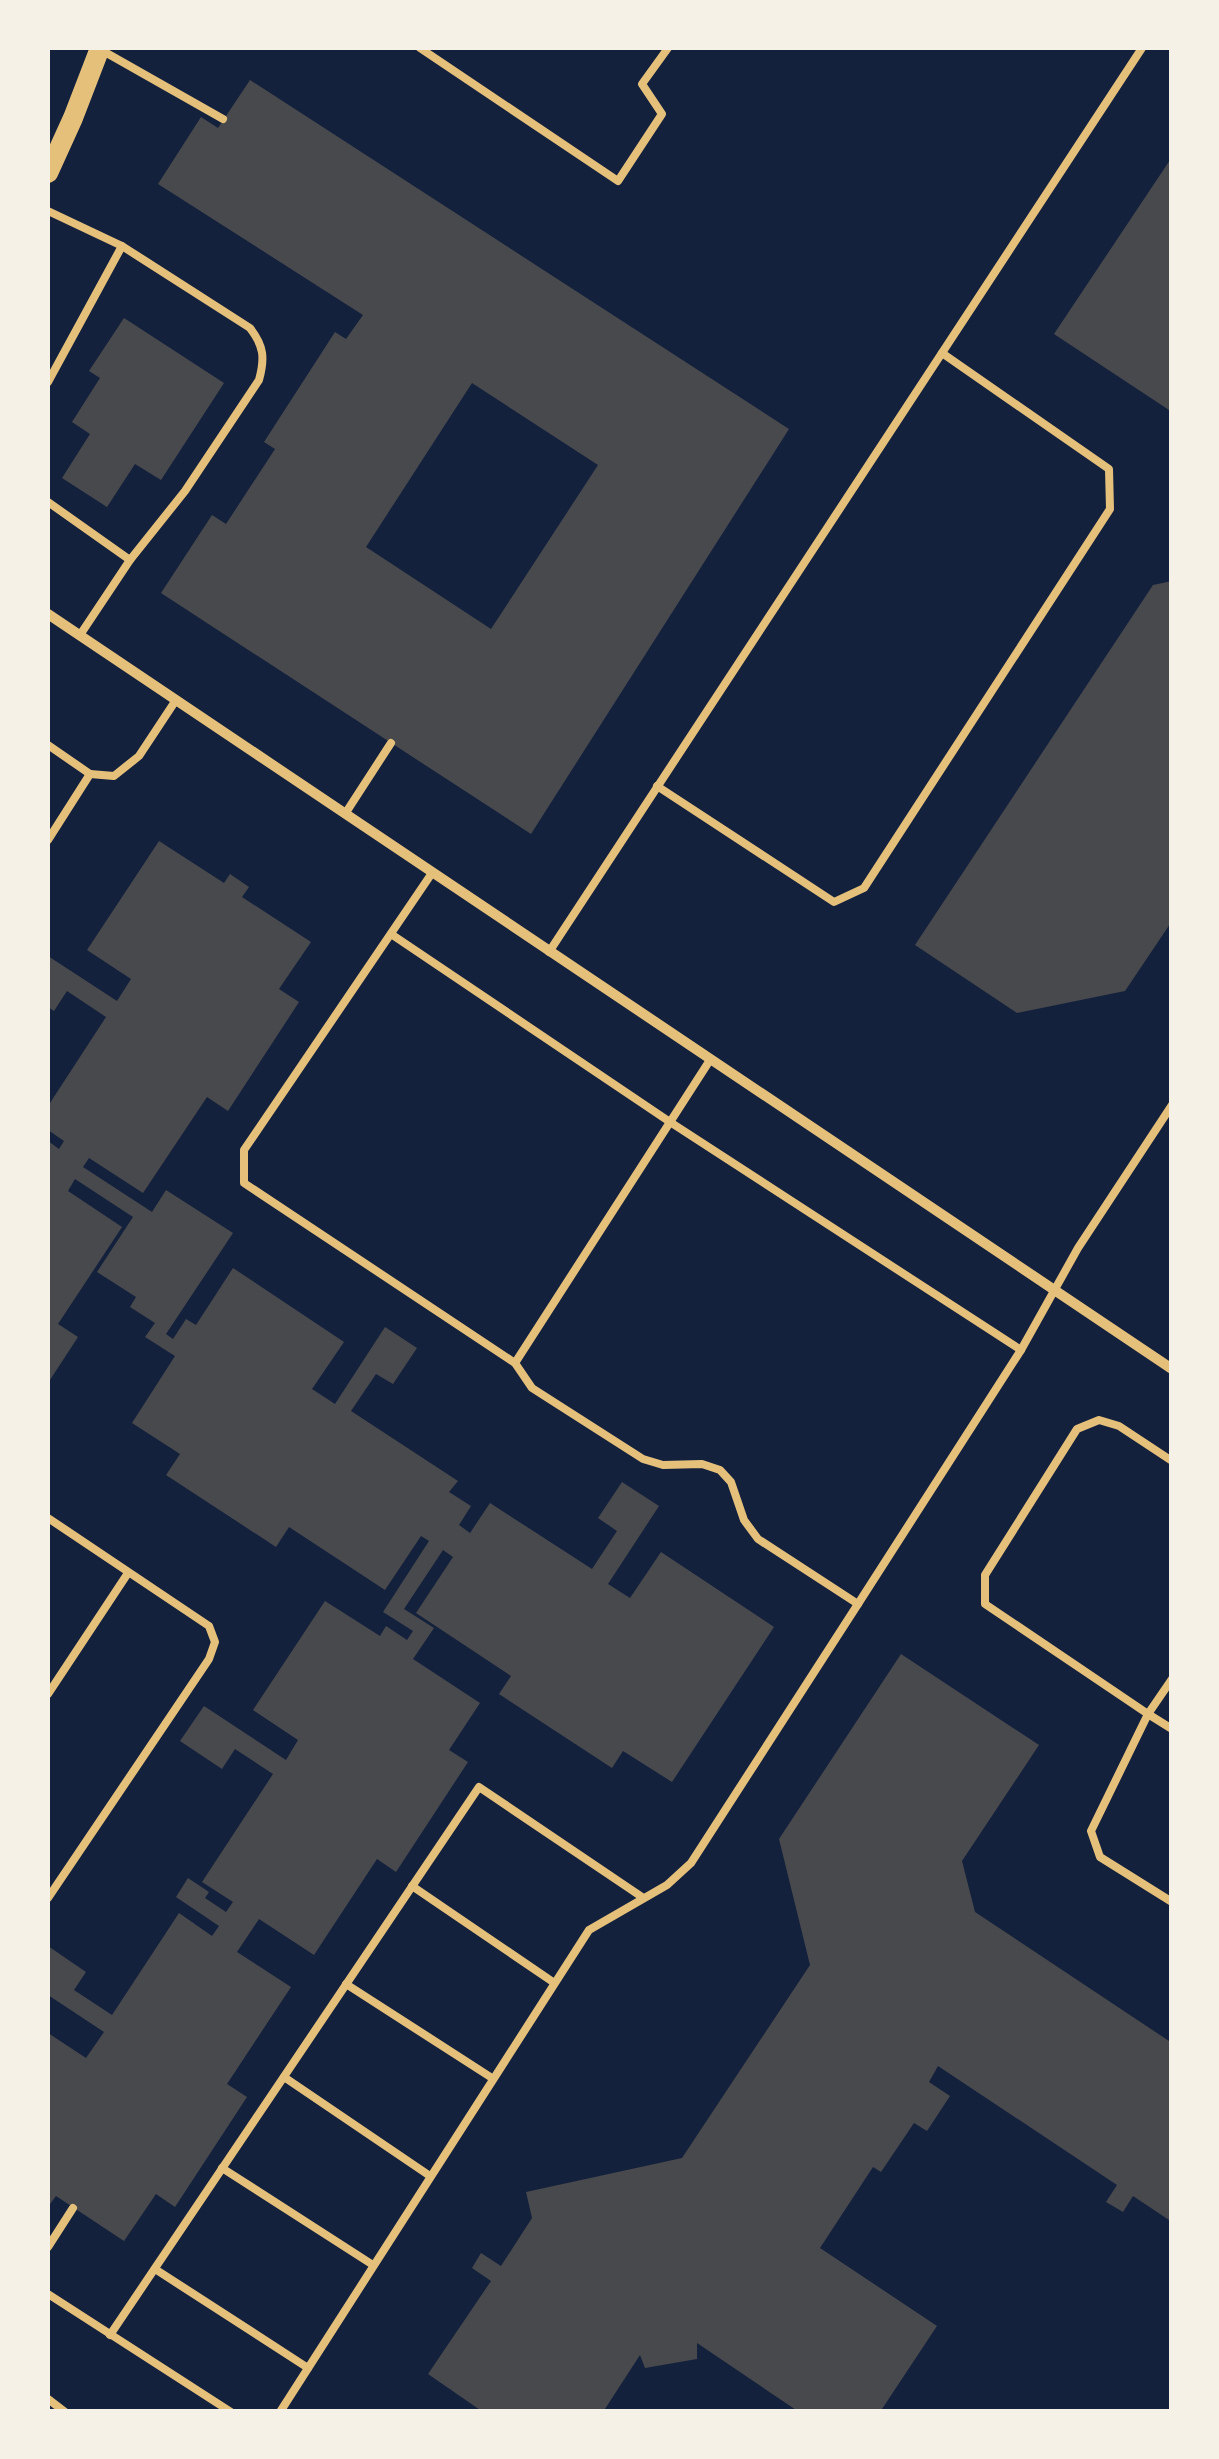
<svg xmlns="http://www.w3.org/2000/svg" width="1219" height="2459" viewBox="0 0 1219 2459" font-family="'Roboto Condensed',sans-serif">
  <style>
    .building { fill: #48494c; fill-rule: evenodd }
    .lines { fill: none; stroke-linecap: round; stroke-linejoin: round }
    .service { stroke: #e5c07b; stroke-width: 8 }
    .minor { stroke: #e5c07b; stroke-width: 10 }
    .secondary { stroke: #e5c07b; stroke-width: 20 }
  </style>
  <rect width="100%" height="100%" fill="#14213d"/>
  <g class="building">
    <path d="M 250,80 L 789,429 L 531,834 L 161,593 L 212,515 L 226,524 L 275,449 L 264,442 L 335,332 L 346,339 L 363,315 L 158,184 L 201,117 L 218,128 ZM 472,383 L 598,465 L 491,629 L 366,547 Z"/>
    <polygon points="1172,157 1172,412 1054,334"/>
    <polygon points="124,318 224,383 161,480 135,464 107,507 62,478 90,434 72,422 100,378 89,371"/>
    <polygon points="1172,581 1172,921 1125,991 1017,1013 915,945 1153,585"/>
    <polygon points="159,841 224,883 230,874 249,887 242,897 311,942 279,989 299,1002 228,1111 207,1097 143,1193 89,1158 83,1167 152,1212 166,1190 233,1233 166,1334 173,1339 186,1319 196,1325 233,1268 344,1342 312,1389 335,1404 385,1327 417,1348 393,1384 376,1374 351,1411 458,1481 449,1492 471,1506 459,1525 470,1533 490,1503 592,1569 617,1531 598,1518 622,1482 659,1506 608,1584 630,1598 661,1552 774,1627 672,1782 623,1751 612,1768 499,1694 511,1676 416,1613 453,1557 443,1550 404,1609 434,1628 413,1659 480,1703 449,1750 468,1762 396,1872 377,1859 314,1955 259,1919 237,1952 291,1987 227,2084 247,2097 175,2207 156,2194 124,2241 56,2196 50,2204 48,2202 48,2033 86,2058 104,2032 48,1995 48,1946 86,1972 74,1990 112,2015 179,1913 212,1936 219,1926 176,1897 188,1878 209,1892 205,1898 226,1912 233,1902 202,1882 273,1774 235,1749 222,1769 180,1741 204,1706 286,1760 298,1740 253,1710 325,1601 380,1636 386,1626 407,1640 413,1631 383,1612 429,1541 421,1536 385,1590 289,1527 276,1547 166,1475 180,1454 132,1423 175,1356 145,1337 155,1323 130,1307 136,1297 97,1272 133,1217 75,1179 68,1191 122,1227 58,1324 78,1337 48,1383 48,1141 59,1149 64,1141 48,1130 48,1106 106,1017 67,991 54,1011 48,1007 48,956 117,1001 131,979 87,950"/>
    <polygon points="901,1654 1039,1745 962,1861 975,1912 1172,2043 1172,2222 1133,2196 1123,2212 1106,2202 1117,2185 938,2066 929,2082 950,2096 927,2131 914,2123 881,2172 873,2167 820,2248 937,2326 880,2412 799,2412 697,2343 697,2359 645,2368 640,2355 603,2412 483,2412 428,2374 491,2281 472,2268 481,2253 501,2266 532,2218 526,2192 682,2158 810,1965 779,1839"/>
  </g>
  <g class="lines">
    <g class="service">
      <polyline points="420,48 618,181 662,114 642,84 668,48"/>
      <polyline points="103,51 223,119"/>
      <path d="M 48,211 L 122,246 L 250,328 C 264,346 265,358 259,380 L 185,491 L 130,560 L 80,635"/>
      <polyline points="48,382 122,246"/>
      <polyline points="48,502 130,560"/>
      <polyline points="48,745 90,774"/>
      <polyline points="657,786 834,902 864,888 1110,509 1109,469 942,353"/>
      <polyline points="345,814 391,743"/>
      <polyline points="48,840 90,774 114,776 139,756 176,700"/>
      <polyline points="432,873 244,1150 244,1183 515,1363 710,1060"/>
      <polyline points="391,934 670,1122 1021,1350"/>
      <polyline points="549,952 1142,48"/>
      <polyline points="515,1363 532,1388 643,1459 663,1465 702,1464 720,1470 731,1482 744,1520 758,1539 858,1604 1021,1350 1078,1248 1172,1105"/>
      <polyline points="1172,1461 1119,1426 1099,1420 1077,1429 985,1575 985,1604 1148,1714 1091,1831 1100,1857 1172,1902"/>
      <polyline points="48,1518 209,1626 215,1642 209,1659 48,1898"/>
      <polyline points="1172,1679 1148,1714 1172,1729"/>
      <polyline points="48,1694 128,1573"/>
      <polyline points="412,1886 553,1982"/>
      <polyline points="346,1984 492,2078"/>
      <polyline points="284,2077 430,2176"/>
      <polyline points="222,2168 373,2265"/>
      <polyline points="48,2247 73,2208"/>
      <polyline points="155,2269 308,2368"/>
      <polyline points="48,2294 231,2412"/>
      <polyline points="110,2335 479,1787 642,1897"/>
      <polyline points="48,2399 65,2412"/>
      <polyline points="280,2412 589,1930 667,1885 691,1863 858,1604"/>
    </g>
    <polyline class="minor" points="48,614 1172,1369"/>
    <polyline class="secondary" points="48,173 73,118 100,48"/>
  </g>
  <rect width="1219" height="2459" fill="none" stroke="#f6f1e7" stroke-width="100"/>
</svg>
